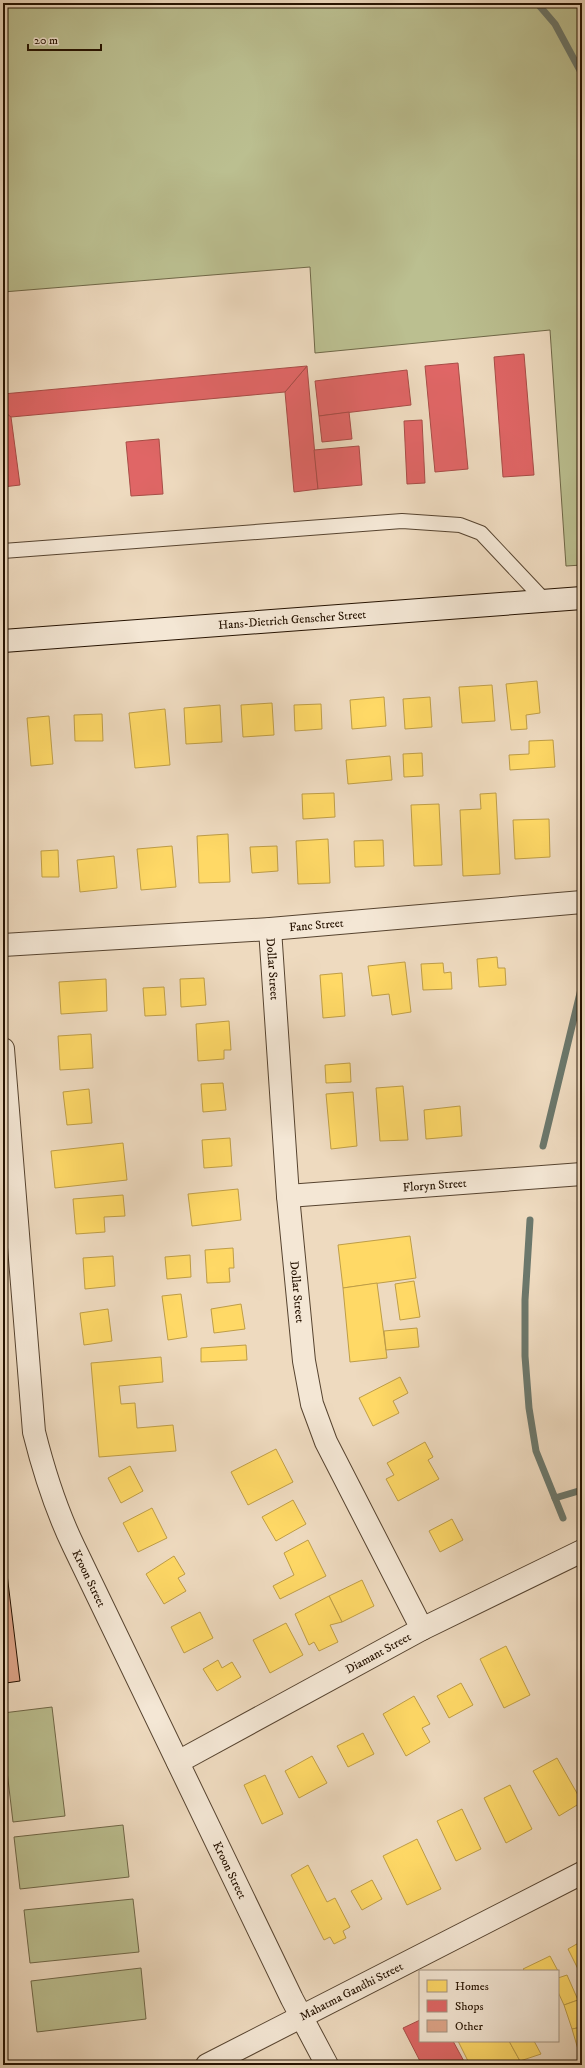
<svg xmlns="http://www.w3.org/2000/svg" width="585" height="2068" viewBox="0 0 585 2068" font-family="'IM FELL DW Pica',serif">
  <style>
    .green { fill: #bbbf90; stroke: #706848 }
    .homes { fill: #ffd966; stroke: #be9d47 }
    .shops { fill: #e06666; stroke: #a84d47 }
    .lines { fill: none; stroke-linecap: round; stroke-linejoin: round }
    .stream { stroke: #6b776b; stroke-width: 7 }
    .building { fill: #dda488; stroke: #251200 }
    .lane-casing { stroke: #574430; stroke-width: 16 }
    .street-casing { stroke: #574430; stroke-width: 24 }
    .secondary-casing { stroke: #251200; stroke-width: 24 }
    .lane { stroke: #f4e7d5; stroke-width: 14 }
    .street { stroke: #f4e7d5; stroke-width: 22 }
    .secondary { stroke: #f4e7d5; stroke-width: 22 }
    .labels { text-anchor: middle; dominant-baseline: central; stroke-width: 4; stroke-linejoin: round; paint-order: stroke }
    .street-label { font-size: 12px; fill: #251200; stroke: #f4e7d5 }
  </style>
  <rect width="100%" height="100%" fill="#eedabf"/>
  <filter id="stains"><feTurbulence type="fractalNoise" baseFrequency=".005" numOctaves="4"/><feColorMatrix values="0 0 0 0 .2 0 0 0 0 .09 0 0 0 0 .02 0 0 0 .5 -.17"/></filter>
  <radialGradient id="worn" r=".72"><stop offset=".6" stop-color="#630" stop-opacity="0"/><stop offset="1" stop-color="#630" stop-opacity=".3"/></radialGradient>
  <g class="green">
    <polygon points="3,3 582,3 582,565 566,566 550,330 315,353 310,267 3,292"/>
    <polygon points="52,1707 65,1816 13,1822 3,1737 3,1713"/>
    <polygon points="123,1825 129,1877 20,1889 14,1837"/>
    <polygon points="133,1899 139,1952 30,1963 24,1910"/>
    <polygon points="141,1968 146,2019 37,2032 31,1981"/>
  </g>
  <g class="homes">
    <polygon points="537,681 540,713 526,715 527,729 511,730 506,684"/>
    <polygon points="492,685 495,721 462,723 459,687"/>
    <polygon points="384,697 386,726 352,729 350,700"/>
    <polygon points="430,697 432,727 405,729 403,699"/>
    <polygon points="272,703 274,735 243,737 241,705"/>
    <polygon points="321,704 322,729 295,731 294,705"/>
    <polygon points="220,705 222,742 186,744 184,708"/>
    <polygon points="165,709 170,765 135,768 129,713"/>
    <polygon points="102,714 103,741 75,741 74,715"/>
    <polygon points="49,716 53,764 31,766 27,718"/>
    <polygon points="553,740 555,767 510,770 509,755 529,754 529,741"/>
    <polygon points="422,753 423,776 404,777 403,754"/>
    <polygon points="390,756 392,780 348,784 346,760"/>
    <polygon points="334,793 335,817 303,819 302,794"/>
    <polygon points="496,793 500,874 463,876 460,810 481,809 480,794"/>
    <polygon points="439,804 442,865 414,866 411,805"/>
    <polygon points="549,819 550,857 515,859 513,820"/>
    <polygon points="228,834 230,882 199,883 197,836"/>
    <polygon points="328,839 330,883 298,884 296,841"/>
    <polygon points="383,840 384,866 355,867 354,841"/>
    <polygon points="172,846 176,887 141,890 137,849"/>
    <polygon points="277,846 278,871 252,873 250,847"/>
    <polygon points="58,850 59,877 42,877 41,851"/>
    <polygon points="114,856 117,888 80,892 77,860"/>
    <polygon points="497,957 498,968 505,968 506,985 479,987 477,959"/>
    <polygon points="405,962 411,1012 392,1015 389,994 372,996 368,966"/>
    <polygon points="443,963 444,973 451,972 452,989 423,990 421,964"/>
    <polygon points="342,973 345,1016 323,1018 320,975"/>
    <polygon points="204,978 206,1005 181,1007 180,979"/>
    <polygon points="106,979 107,1011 61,1014 59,982"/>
    <polygon points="164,987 166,1015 145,1016 143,988"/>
    <polygon points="229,1021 231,1050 224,1050 224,1059 198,1061 196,1024"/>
    <polygon points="91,1034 93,1068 60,1070 58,1036"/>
    <polygon points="350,1063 351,1082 326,1083 325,1065"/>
    <polygon points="223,1083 226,1110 203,1112 201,1084"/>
    <polygon points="403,1086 408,1140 380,1141 376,1088"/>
    <polygon points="89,1089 92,1123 67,1125 63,1092"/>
    <polygon points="353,1092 357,1146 331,1149 326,1094"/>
    <polygon points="460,1106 462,1136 426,1139 424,1110"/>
    <polygon points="230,1138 232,1166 204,1168 202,1140"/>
    <polygon points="123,1143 127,1180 55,1188 51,1151"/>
    <polygon points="238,1189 241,1220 192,1226 188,1194"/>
    <polygon points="123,1195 125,1216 104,1217 105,1232 76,1234 73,1199"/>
    <polygon points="410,1236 416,1278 343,1288 338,1245"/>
    <polygon points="233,1248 234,1268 229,1268 230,1282 207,1283 205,1250"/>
    <polygon points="190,1255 191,1277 167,1279 165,1257"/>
    <polygon points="113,1256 115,1286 85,1289 83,1258"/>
    <polygon points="414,1281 420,1317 400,1320 395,1284"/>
    <polygon points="377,1283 387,1358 350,1362 343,1288"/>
    <polygon points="181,1294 187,1337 168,1340 162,1296"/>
    <polygon points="241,1304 245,1329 214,1333 211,1309"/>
    <polygon points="108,1309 112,1341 84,1345 80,1313"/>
    <polygon points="417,1328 419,1347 386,1350 384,1331"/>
    <polygon points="246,1345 247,1360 201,1362 201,1348"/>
    <polygon points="161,1357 163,1382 119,1386 121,1404 135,1403 137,1428 173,1425 176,1451 99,1457 91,1363"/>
    <polygon points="400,1377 408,1393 393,1401 399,1413 373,1426 359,1398"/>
    <polygon points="425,1442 433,1457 428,1460 439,1479 398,1501 386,1479 394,1475 387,1463"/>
    <polygon points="276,1449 293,1482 248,1505 231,1472"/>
    <polygon points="130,1466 143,1491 121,1503 108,1478"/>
    <polygon points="293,1500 306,1524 276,1541 262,1517"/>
    <polygon points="152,1508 167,1538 138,1552 123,1523"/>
    <polygon points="452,1519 463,1540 440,1552 429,1531"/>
    <polygon points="308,1540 326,1576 280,1599 273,1586 294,1575 284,1553"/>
    <polygon points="174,1556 185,1574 178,1578 186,1591 164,1604 146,1574"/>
    <polygon points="362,1580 374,1606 342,1622 329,1596"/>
    <polygon points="329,1596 342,1622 330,1625 338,1642 319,1651 314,1642 309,1645 295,1614"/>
    <polygon points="200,1612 213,1638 184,1653 171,1627"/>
    <polygon points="286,1623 303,1655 270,1673 253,1640"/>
    <polygon points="506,1646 530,1695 504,1708 480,1659"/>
    <polygon points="218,1660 222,1668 232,1662 241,1677 217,1691 203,1669"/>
    <polygon points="461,1683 473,1705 449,1718 437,1696"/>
    <polygon points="414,1696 430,1724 422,1728 430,1742 406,1756 383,1714"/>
    <polygon points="363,1733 374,1754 348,1767 337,1746"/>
    <polygon points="312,1756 327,1783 299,1798 285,1771"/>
    <polygon points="557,1758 582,1802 559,1816 533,1771"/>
    <polygon points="265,1775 283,1814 262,1824 244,1785"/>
    <polygon points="510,1785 532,1829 506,1843 484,1798"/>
    <polygon points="462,1809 481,1849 456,1861 437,1821"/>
    <polygon points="417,1839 441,1889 407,1905 383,1856"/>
    <polygon points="308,1865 327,1902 335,1898 350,1927 343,1931 346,1938 334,1944 330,1937 324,1940 291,1875"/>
    <polygon points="372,1880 382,1899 362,1910 351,1891"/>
    <polygon points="582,1941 582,1977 568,1949"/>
    <polygon points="550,1956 558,1971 525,1971 523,1969"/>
    <polygon points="567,1975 578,2000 564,2005 558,1992 558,1978"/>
    <polygon points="578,2000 582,2012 582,2027 572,2029 564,2005"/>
    <polygon points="582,2027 582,2055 580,2056 572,2029"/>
    <polygon points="458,2041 509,2041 520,2061 513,2065 470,2065"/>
    <polygon points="509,2041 534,2041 541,2054 520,2061"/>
  </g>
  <g class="shops">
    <polygon points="524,354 534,475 503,477 494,357"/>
    <polygon points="458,363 468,469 435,472 425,366"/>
    <polygon points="307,366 318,489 294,492 285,392"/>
    <polygon points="307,366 285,392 11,417 3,411 3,394"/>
    <polygon points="407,370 411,405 319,416 315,381"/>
    <polygon points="3,411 11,417 20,485 3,487"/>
    <polygon points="349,412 352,439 322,442 319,416"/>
    <polygon points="422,420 425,483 407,484 404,421"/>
    <polygon points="159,439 163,494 131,496 126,442"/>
    <polygon points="359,446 362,485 318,489 314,450"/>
    <polygon points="420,2020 420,2041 453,2041 466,2065 422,2065 403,2028"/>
  </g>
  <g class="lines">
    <g class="stream">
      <polyline points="537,3 555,24 582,74"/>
      <polyline points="543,1146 582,985"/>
      <polyline points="530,1220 525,1300 525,1356 529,1408 536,1451 563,1518"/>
      <polyline points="555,1498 582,1490"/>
    </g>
  </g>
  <polygon class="building" points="7,1574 20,1681 6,1683 3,1655 3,1575"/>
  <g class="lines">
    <defs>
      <polyline id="lane" points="3,551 402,521 460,525 481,533 545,601"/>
      <g id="street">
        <path id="s1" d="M 270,929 L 288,1196 L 304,1361 L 312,1404 L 326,1442 L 422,1629"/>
        <path id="s2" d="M 3,945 L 270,929 L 582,902"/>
        <path id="s3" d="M 3,1049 L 34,1432 C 44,1472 56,1510 74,1547 L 292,1999 L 327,2065"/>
        <path id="s4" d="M 288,1196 L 582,1174"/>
        <path id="s5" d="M 178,1762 L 422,1629 L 582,1551"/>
        <path id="s6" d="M 207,2065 L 582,1873"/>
      </g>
      <g id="secondary">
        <path id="s7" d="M 3,641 L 582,598"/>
      </g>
    </defs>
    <use href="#lane" class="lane-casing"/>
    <use href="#street" class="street-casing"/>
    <use href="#secondary" class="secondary-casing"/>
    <use href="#lane" class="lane"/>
    <use href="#street" class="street"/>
    <use href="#secondary" class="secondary"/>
  </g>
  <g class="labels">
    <g class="street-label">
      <text stroke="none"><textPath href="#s7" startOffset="290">Hans-Dietrich Genscher Street</textPath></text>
      <text stroke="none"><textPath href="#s2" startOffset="314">Fanc Street</textPath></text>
      <text stroke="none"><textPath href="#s1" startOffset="40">Dollar Street</textPath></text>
      <text stroke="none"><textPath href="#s4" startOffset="147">Floryn Street</textPath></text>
      <text stroke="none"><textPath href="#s1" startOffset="364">Dollar Street</textPath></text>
      <text stroke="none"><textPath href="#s3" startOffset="541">Kroon Street</textPath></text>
      <text stroke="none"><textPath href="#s5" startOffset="228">Diamant Street</textPath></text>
      <text stroke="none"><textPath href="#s3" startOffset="865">Kroon Street</textPath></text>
      <text stroke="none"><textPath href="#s6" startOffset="162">Mahatma Gandhi Street</textPath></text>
    </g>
  </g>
  <rect width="585" height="2068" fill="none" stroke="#eedabf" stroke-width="16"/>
  <rect x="4" y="4" width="577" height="2060" fill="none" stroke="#251200" stroke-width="2"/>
  <rect x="8" y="8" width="569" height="2052" fill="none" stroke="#251200"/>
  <rect x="419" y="1970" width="140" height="72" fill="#f4e7d5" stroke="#a19280"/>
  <rect x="427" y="1980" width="20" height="12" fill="#ffd966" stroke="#a19280"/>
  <text x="455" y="1990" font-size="12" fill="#251200">Homes</text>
  <rect x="427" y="2000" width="20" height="12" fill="#e06666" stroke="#a19280"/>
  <text x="455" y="2010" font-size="12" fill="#251200">Shops</text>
  <rect x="427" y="2020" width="20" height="12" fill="#dda488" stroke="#a19280"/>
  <text x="455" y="2030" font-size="12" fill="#251200">Other</text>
  <path d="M28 44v6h73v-6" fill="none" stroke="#251200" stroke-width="2"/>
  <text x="34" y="44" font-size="12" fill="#251200" stroke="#f4e7d5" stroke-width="3" paint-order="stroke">20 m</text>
  <rect width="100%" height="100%" filter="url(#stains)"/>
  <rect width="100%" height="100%" fill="url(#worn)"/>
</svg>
